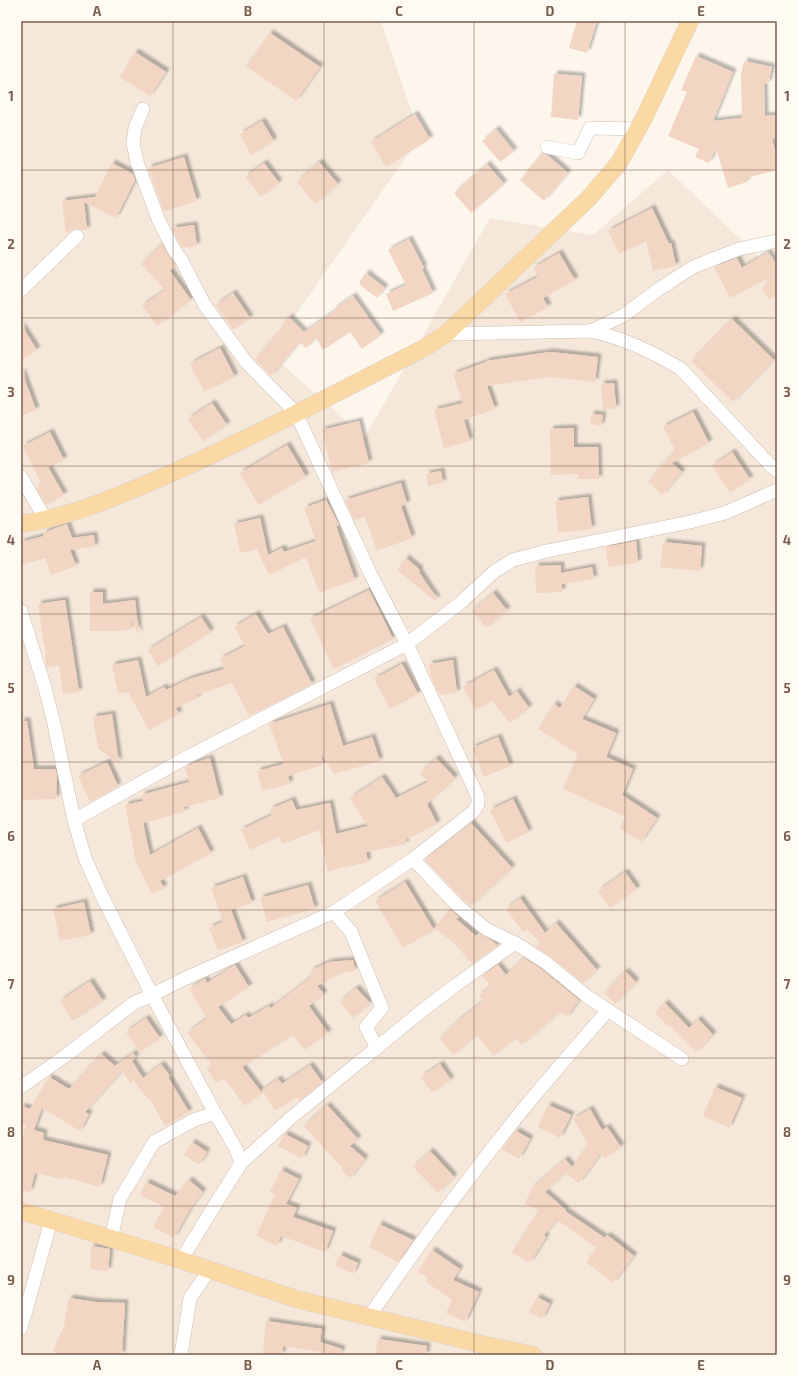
<svg xmlns="http://www.w3.org/2000/svg" width="798" height="1376" viewBox="0 0 798 1376" font-family="'Exo 2',sans-serif">
  <style>
    .residential { fill: #f5e8da }
    .building { fill: #f3d5c3; filter: url(#shadow) }
    .lines { fill: none; stroke-linecap: round; stroke-linejoin: round }
    .minor-casing { stroke: #d1beb0; stroke-width: 14 }
    .major-casing { stroke: #dad1cd; stroke-width: 18 }
    .minor { stroke: #fff; stroke-width: 13 }
    .major { stroke: #fbd9a5; stroke-width: 17 }
    .grid { fill: none; stroke: #7a5c4d; stroke-width: 1; stroke-opacity: 0.55 }
    .neatline { fill: none; stroke: #7a5c4d; stroke-width: 1.5 }
    .grid-label { font-size: 13px; text-anchor: middle; font-weight: bold; fill: #7a5c4d }
  </style>
  <defs>
    <filter id="shadow"><feDropShadow dx="3.5" dy="-3.5" stdDeviation="1" flood-color="#0004"/></filter>
  </defs>
  <rect width="100%" height="100%" fill="#fdf6ec"/>
  <polygon class="residential" points="21,21 381,21 420,137 269,353 365,437 490,218 593,235 668,170 777,274 777,1355 21,1355"/>
  <g class="building">
    <polygon points="577,21 597,21 587,53 569,48"/>
    <polygon points="270,33 320,67 296,101 246,66"/>
    <polygon points="135,52 166,72 150,96 120,77"/>
    <polygon points="696,56 733,72 713,121 742,118 741,75 744,61 772,67 768,84 764,83 765,116 777,115 777,138 772,139 777,159 777,170 746,178 747,182 728,188 716,148 709,163 695,157 699,149 668,136 687,92 681,90"/>
    <polygon points="554,74 582,76 578,120 551,117"/>
    <polygon points="415,114 430,139 386,167 371,142"/>
    <polygon points="262,121 274,141 251,155 240,134"/>
    <polygon points="496,129 514,151 500,162 482,141"/>
    <polygon points="542,153 547,155 568,173 544,201 520,180"/>
    <polygon points="184,157 197,201 164,211 148,168"/>
    <polygon points="319,162 338,184 315,204 297,182"/>
    <polygon points="112,163 133,174 135,180 116,218 84,202 87,230 83,230 75,228 66,233 62,201 95,197"/>
    <polygon points="264,163 279,183 261,197 245,177"/>
    <polygon points="487,164 504,184 471,213 454,193"/>
    <polygon points="652,208 669,244 671,243 676,266 653,271 646,241 619,254 608,231"/>
    <polygon points="194,225 197,246 182,248 172,228"/>
    <polygon points="409,239 424,268 422,269 433,293 393,311 386,294 406,285 388,250"/>
    <polygon points="162,244 176,266 170,271 191,300 157,326 142,306 165,290 141,264"/>
    <polygon points="768,252 777,265 777,295 769,300 762,288 774,275 730,298 714,267 737,258 742,268"/>
    <polygon points="559,253 575,280 543,298 548,307 520,322 505,294 538,277 533,268"/>
    <polygon points="366,273 385,288 377,298 360,285 360,281"/>
    <polygon points="233,293 250,318 233,330 216,305"/>
    <polygon points="353,296 381,335 362,349 350,332 323,350 316,338 306,348 300,342 271,376 255,359 284,326 282,324 289,317 304,332 335,311 334,309"/>
    <polygon points="732,319 774,360 733,402 691,361"/>
    <polygon points="21,325 37,350 21,360"/>
    <polygon points="220,348 235,377 204,392 190,364"/>
    <polygon points="550,352 598,357 595,382 549,377 487,386 495,409 464,420 470,441 444,448 434,410 463,403 453,374 486,362 486,361"/>
    <polygon points="22,372 36,410 21,416 21,373"/>
    <polygon points="614,383 616,408 603,410 601,384"/>
    <polygon points="212,403 227,425 203,441 188,419"/>
    <polygon points="693,412 709,443 672,463 682,472 662,495 648,482 675,450 663,427"/>
    <polygon points="591,414 603,415 601,426 590,424"/>
    <polygon points="359,421 369,463 332,472 322,430"/>
    <polygon points="574,428 574,447 598,447 599,479 578,479 578,474 551,475 550,429"/>
    <polygon points="50,432 64,460 48,467 64,495 46,505 36,488 42,485 23,446"/>
    <polygon points="287,445 306,477 258,505 240,473"/>
    <polygon points="732,452 750,479 730,493 712,466"/>
    <polygon points="441,471 443,483 428,486 426,474"/>
    <polygon points="401,483 407,504 401,506 412,538 377,551 365,517 354,520 345,500"/>
    <polygon points="588,497 592,529 558,533 555,501"/>
    <polygon points="326,500 339,525 336,526 355,580 319,593 306,557 269,575 257,549 240,553 234,524 260,518 268,555 282,548 284,552 316,541 304,508"/>
    <polygon points="67,524 72,538 94,535 95,547 70,550 76,566 51,575 45,558 21,565 21,542 44,536 43,533"/>
    <polygon points="636,541 638,563 608,567 606,547"/>
    <polygon points="663,542 702,546 700,571 660,567"/>
    <polygon points="406,558 420,570 419,572 437,599 435,601 397,570"/>
    <polygon points="561,565 561,573 592,567 594,579 562,584 562,592 536,593 535,566"/>
    <polygon points="369,590 393,639 334,669 310,619"/>
    <polygon points="90,592 103,592 103,604 135,600 139,635 130,620 132,629 117,631 90,631"/>
    <polygon points="493,593 507,610 486,628 472,611"/>
    <polygon points="65,600 79,692 63,694 59,666 47,667 46,665 45,644 44,645 38,604"/>
    <polygon points="256,614 268,634 283,627 312,684 249,716 232,683 197,695 198,698 176,708 179,714 149,730 128,692 118,694 112,665 138,660 146,697 164,687 166,690 189,679 224,669 220,659 245,646 234,627"/>
    <polygon points="201,617 211,632 158,666 148,650"/>
    <polygon points="453,660 457,693 440,695 431,677 429,664"/>
    <polygon points="402,664 418,694 390,709 374,679"/>
    <polygon points="494,670 509,697 517,691 529,708 510,723 492,701 476,710 463,687"/>
    <polygon points="574,686 594,699 582,719 616,733 606,757 633,769 622,795 657,818 641,842 619,828 626,817 563,789 578,754 538,729 554,704 560,708"/>
    <polygon points="330,704 343,746 372,737 380,761 334,774 321,754 323,765 288,776 290,784 262,791 257,771 284,764 269,724"/>
    <polygon points="112,714 119,763 98,749 93,717"/>
    <polygon points="21,721 27,721 34,769 55,769 57,775 56,799 21,800"/>
    <polygon points="498,737 510,766 484,777 472,748"/>
    <polygon points="210,758 220,798 184,807 185,812 143,823 150,855 198,828 211,853 160,881 164,888 152,894 136,862 125,805 143,801 141,795 189,782 185,768 194,763"/>
    <polygon points="436,758 455,778 427,804 437,824 405,840 406,844 366,852 368,862 328,871 319,830 282,844 280,836 250,850 241,830 272,815 270,809 292,800 296,810 330,803 336,834 368,826 350,798 382,777 396,798 428,782 420,773"/>
    <polygon points="107,762 118,786 90,802 78,776"/>
    <polygon points="513,799 529,832 506,843 490,810"/>
    <polygon points="471,823 512,868 471,906 462,899 425,860"/>
    <polygon points="625,872 637,889 610,908 598,891"/>
    <polygon points="243,877 252,903 231,910 243,942 218,951 209,928 223,922 211,888"/>
    <polygon points="405,882 434,930 403,948 375,901"/>
    <polygon points="308,885 315,909 267,922 260,898"/>
    <polygon points="520,898 545,933 556,923 597,970 583,983 550,956 536,947 540,943 527,929 523,932 506,909"/>
    <polygon points="84,902 91,935 60,941 53,909"/>
    <polygon points="450,909 459,917 456,919 476,936 479,933 494,942 497,946 472,964 455,944 435,928"/>
    <polygon points="524,958 540,968 579,1000 567,1017 560,1012 522,1045 516,1038 493,1056 476,1034 454,1055 439,1039 459,1020 484,1001 479,996 491,986 482,976 498,965 506,975"/>
    <polygon points="353,960 355,971 343,972 317,986 324,994 309,1006 328,1033 304,1050 293,1035 242,1067 262,1093 245,1106 224,1078 216,1083 207,1069 212,1065 187,1033 207,1018 189,989 205,979 207,983 235,965 249,987 218,1007 231,1024 246,1015 248,1018 269,1006 271,1008 312,976 310,971 329,962"/>
    <polygon points="625,971 636,982 615,1004 604,993"/>
    <polygon points="90,981 103,1001 73,1021 60,1001"/>
    <polygon points="356,988 370,1003 353,1018 340,1002"/>
    <polygon points="665,1003 689,1028 698,1019 713,1035 696,1052 669,1025 668,1026 655,1013"/>
    <polygon points="146,1018 160,1038 140,1052 126,1032"/>
    <polygon points="133,1053 136,1057 132,1061 143,1078 161,1064 170,1076 168,1077 189,1112 165,1126 149,1098 148,1099 133,1080 130,1083 122,1071 85,1112 89,1114 80,1131 42,1108 34,1130 44,1133 43,1140 108,1155 100,1187 64,1177 63,1179 35,1173 30,1192 21,1190 21,1145 26,1124 21,1123 21,1106 30,1109 49,1077 69,1089 101,1054 115,1066"/>
    <polygon points="440,1064 451,1080 432,1093 421,1077"/>
    <polygon points="310,1065 322,1082 299,1101 297,1097 275,1111 262,1090 278,1079 282,1084"/>
    <polygon points="715,1087 742,1098 729,1128 703,1116"/>
    <polygon points="327,1105 358,1139 350,1146 365,1159 350,1178 342,1171 343,1169 304,1126"/>
    <polygon points="548,1105 571,1115 560,1138 538,1127"/>
    <polygon points="590,1109 602,1130 607,1127 621,1147 605,1158 601,1153 579,1183 567,1174 571,1168 545,1192 566,1210 565,1211 605,1238 607,1235 634,1256 613,1283 586,1262 597,1248 557,1220 544,1235 546,1237 530,1263 512,1252 539,1210 525,1204 531,1189 565,1159 572,1167 588,1144 573,1119"/>
    <polygon points="516,1131 530,1139 519,1159 502,1149"/>
    <polygon points="285,1134 308,1146 302,1159 278,1146"/>
    <polygon points="192,1142 207,1152 199,1165 184,1155"/>
    <polygon points="430,1151 454,1177 438,1193 413,1167"/>
    <polygon points="281,1170 299,1179 286,1204 297,1208 293,1217 333,1231 325,1252 281,1236 277,1246 256,1236 275,1195 270,1192"/>
    <polygon points="189,1180 203,1192 190,1209 174,1238 153,1227 164,1207 140,1195 146,1182 175,1196"/>
    <polygon points="379,1224 413,1240 398,1262 369,1247"/>
    <polygon points="91,1246 110,1249 108,1271 90,1269"/>
    <polygon points="432,1250 460,1269 453,1280 479,1292 465,1322 446,1313 452,1300 426,1282 428,1278 418,1272"/>
    <polygon points="340,1255 358,1263 353,1274 335,1265"/>
    <polygon points="537,1297 550,1304 542,1319 529,1312"/>
    <polygon points="69,1298 96,1302 125,1303 122,1355 61,1355 53,1351 64,1326"/>
    <polygon points="266,1321 322,1329 320,1342 342,1349 340,1355 283,1346 282,1355 263,1354"/>
    <polygon points="378,1339 427,1346 426,1355 375,1355"/>
  </g>
  <g class="lines">
    <defs>
      <g id="minor">
        <polyline points="547,147 578,153 590,128 638,129"/>
        <polyline points="21,290 77,236"/>
        <polyline points="591,331 624,315 659,289 693,267 739,249 777,241"/>
        <path d="M 446,334 L 591,331 C 623,338 653,352 681,369 L 770,465 L 777,471"/>
        <polyline points="21,477 46,520"/>
        <polyline points="21,611 45,688 53,719 74,820 85,858 100,892 152,995 215,1113 236,1149 241,1163"/>
        <polyline points="74,820 191,755 407,644 459,604 495,571 513,560 547,551 690,522 725,513 777,490"/>
        <polyline points="413,859 457,905 486,929 515,943 545,962 588,997 682,1059"/>
        <polyline points="334,912 351,932 382,1008 366,1027 377,1048"/>
        <polyline points="21,1087 65,1056 134,1003 152,995 186,978 334,912 413,859 474,811 478,804 478,797 407,644 371,575 296,413 246,362 204,304 182,261 174,250 159,221 137,162 133,143 135,128 143,109"/>
        <polyline points="111,1239 120,1199 154,1142 194,1120 215,1113"/>
        <polyline points="181,1260 241,1163 293,1116 423,1010 456,985 515,943"/>
        <path d="M 369,1317 C 418,1245 470,1175 525,1107 C 552,1074 580,1043 608,1010"/>
        <polyline points="21,1328 51,1221"/>
        <polyline points="181,1355 190,1298 210,1269"/>
      </g>
      <g id="major">
        <path d="M 21,524 C 76,516 128,492 179,470 C 263,432 344,389 426,347 L 446,334 L 589,198 L 619,163 L 644,118 L 690,21"/>
        <polyline points="21,1211 181,1260 296,1299 485,1345 533,1355"/>
      </g>
    </defs>
    <use href="#minor" class="minor-casing"/>
    <use href="#major" class="major-casing"/>
    <use href="#minor" class="minor"/>
    <use href="#major" class="major"/>
  </g>
  <path class="grid" d="M 173,21 L 173,1355M 324,21 L 324,1355M 474,21 L 474,1355M 625,21 L 625,1355M 21,170 L 777,170M 21,318 L 777,318M 21,466 L 777,466M 21,614 L 777,614M 21,762 L 777,762M 21,910 L 777,910M 21,1058 L 777,1058M 21,1206 L 777,1206"/>
  <rect width="798" height="1376" fill="none" stroke="#fffaf3" stroke-width="44"/>
  <rect x="22" y="22" width="754" height="1332" class="neatline"/>
  <g class="grid-label">
    <text x="97" y="16">A</text>
    <text x="248" y="16">B</text>
    <text x="399" y="16">C</text>
    <text x="550" y="16">D</text>
    <text x="701" y="16">E</text>
    <text x="11" y="101">1</text>
    <text x="787" y="101">1</text>
    <text x="11" y="249">2</text>
    <text x="787" y="249">2</text>
    <text x="11" y="397">3</text>
    <text x="787" y="397">3</text>
    <text x="11" y="545">4</text>
    <text x="787" y="545">4</text>
    <text x="11" y="693">5</text>
    <text x="787" y="693">5</text>
    <text x="11" y="841">6</text>
    <text x="787" y="841">6</text>
    <text x="11" y="989">7</text>
    <text x="787" y="989">7</text>
    <text x="11" y="1137">8</text>
    <text x="787" y="1137">8</text>
    <text x="11" y="1285">9</text>
    <text x="787" y="1285">9</text>
    <text x="97" y="1370">A</text>
    <text x="248" y="1370">B</text>
    <text x="399" y="1370">C</text>
    <text x="550" y="1370">D</text>
    <text x="701" y="1370">E</text>
  </g>
</svg>
